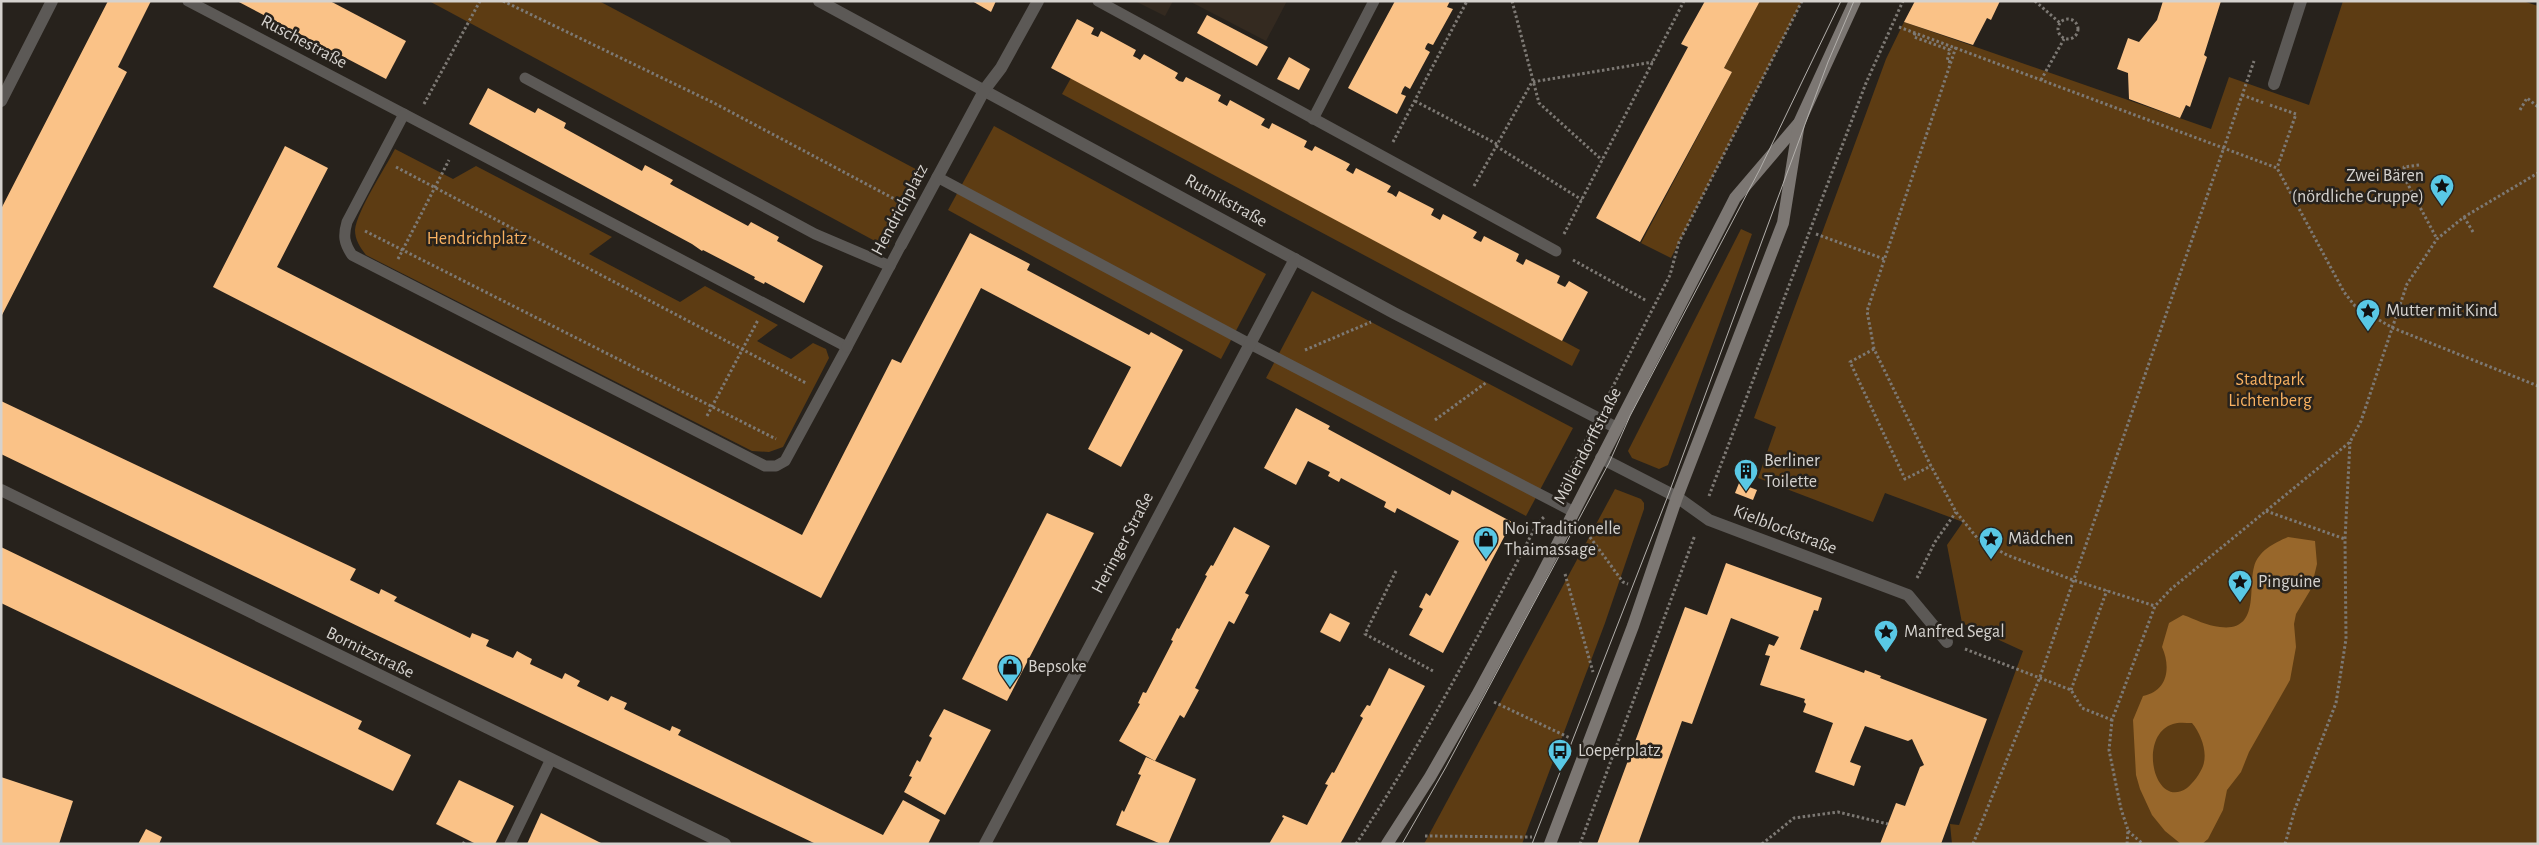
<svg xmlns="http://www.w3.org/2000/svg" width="2539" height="845" viewBox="0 0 2539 845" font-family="'Alegreya Sans',sans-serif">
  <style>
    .built { fill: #342a20 }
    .green { fill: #5d3c13 }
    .water { fill: #98672b; fill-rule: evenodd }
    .building { fill: #fac287 }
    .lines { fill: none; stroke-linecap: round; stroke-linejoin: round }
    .path { stroke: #7d7974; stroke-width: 3; stroke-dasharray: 2.5 2.5; stroke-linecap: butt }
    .service { stroke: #5c5956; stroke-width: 11 }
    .minor { stroke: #5c5956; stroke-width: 12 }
    .tertiary { stroke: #5c5956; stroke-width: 12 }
    .secondary { stroke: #7c7773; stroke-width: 12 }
    .tram { stroke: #b3b0ac; stroke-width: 1 }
    .labels { text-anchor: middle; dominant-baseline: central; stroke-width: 5; stroke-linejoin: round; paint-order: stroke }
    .street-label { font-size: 18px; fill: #d5d2ce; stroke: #27221c }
    .poi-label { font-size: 18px; fill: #d5d2ce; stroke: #27221c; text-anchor: start }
    .park-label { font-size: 18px; fill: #fab261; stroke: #27221c }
  </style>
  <rect width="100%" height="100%" fill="#27221c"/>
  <g class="built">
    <polygon points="1135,1 1173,1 1165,16"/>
    <polygon points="1189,1 1287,1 1266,41"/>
  </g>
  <g class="green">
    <polygon points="429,1 599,1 925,174 888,248"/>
    <polygon points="1760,1 1802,1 1671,258 1641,243 1732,72 1724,68"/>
    <polygon points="2343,1 2523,1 2538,6 2538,844 1952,844 1950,824 1959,825 2023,651 1962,623 1947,545 1963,522 1885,493 1873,522 1758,478 1776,427 1754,418 1886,59 1904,22 2211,129 2229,77 2309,105"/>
    <polygon points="1071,78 1580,350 1572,366 1062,94"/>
    <polygon points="994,126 1266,274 1221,359 948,210"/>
    <path d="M 395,149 L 453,179 L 476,166 L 612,237 L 589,254 L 680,302 L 705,286 L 778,325 L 757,341 L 791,359 L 813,343 L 826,349 L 829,358 L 783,447 L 769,452 L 752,451 L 366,255 C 360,247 355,240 355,230 C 357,211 385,168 395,149 Z"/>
    <polygon points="1741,229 1752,234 1668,465 1659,469 1632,458 1628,451"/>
    <polygon points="1312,291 1573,428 1526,516 1266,378"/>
    <polygon points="1615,489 1641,499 1644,503 1644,509 1605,623 1522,844 1424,844"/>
  </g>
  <path class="water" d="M 2288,537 L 2315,541 L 2317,564 L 2311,589 L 2296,614 L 2294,624 L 2296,647 L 2290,680 L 2249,752 L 2241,772 L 2227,790 L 2223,810 L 2208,839 L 2202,844 L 2181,844 L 2165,831 L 2152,815 L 2140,789 L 2136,775 L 2133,720 L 2143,696 C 2168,691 2171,667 2162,647 L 2169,623 L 2183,615 C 2195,619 2207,626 2220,627 C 2260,632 2248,589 2254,567 C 2258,551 2274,543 2288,537 ZM 2192,723 C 2201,734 2208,752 2203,766 C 2200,774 2193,783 2187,788 C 2154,811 2137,735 2173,724 C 2178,722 2186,723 2192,723 Z"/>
  <g class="building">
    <polygon points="108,1 151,1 118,67 127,72 1,317 1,209"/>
    <polygon points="237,1 330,1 406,41 386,79"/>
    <polygon points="972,1 996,1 991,12"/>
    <polygon points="1395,1 1450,1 1447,7 1453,9 1433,45 1428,43 1426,46 1425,49 1430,52 1410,89 1405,86 1403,89 1401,94 1406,96 1397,114 1348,88"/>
    <polygon points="1705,1 1760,1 1724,68 1732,72 1640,242 1596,218 1688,47 1681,44"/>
    <polygon points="1915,1 2000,1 1991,20 1987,18 1973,45 1904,22"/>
    <polygon points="2163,1 2221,1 2204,55 2207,57 2190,107 2186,105 2180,118 2129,99 2128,73 2117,69 2128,38 2139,42 2157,20"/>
    <polygon points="1207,15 1268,47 1257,66 1197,33"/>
    <polygon points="1077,19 1094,28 1091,34 1098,37 1101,31 1136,50 1133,56 1137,58 1140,60 1144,54 1178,73 1175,78 1179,81 1183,82 1186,77 1221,95 1218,101 1227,106 1230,100 1265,119 1261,125 1269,129 1272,123 1307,141 1304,147 1312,151 1315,146 1350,164 1346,170 1353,174 1356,168 1391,186 1387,192 1392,194 1396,197 1399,191 1434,209 1431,215 1440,220 1443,214 1477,232 1473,238 1481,242 1484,236 1519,254 1516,261 1523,265 1526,259 1560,276 1557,283 1565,287 1569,281 1588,292 1562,341 1051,68"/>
    <polygon points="1289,57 1310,69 1299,90 1277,79"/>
    <polygon points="488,88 535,113 538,108 566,123 564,128 642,171 645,165 673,180 670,184 748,226 751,222 779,237 777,241 823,266 804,303 765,282 764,284 754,279 755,277 703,250 702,251 692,244 469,124"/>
    <polygon points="285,146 328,168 277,267 802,535 892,359 901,363 970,233 1030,264 1027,270 1149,335 1151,332 1183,350 1121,467 1088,449 1131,367 981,288 821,598 213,287"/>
    <polygon points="1,401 356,569 350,580 379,594 381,589 397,597 394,601 470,638 472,633 489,640 486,646 513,658 517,651 526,656 532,659 530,664 562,679 565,673 580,681 577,686 608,701 611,696 627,703 624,709 670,731 672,726 681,730 678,735 883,835 903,800 940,820 928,844 816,844 370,632 1,454"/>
    <polygon points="1296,408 1330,426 1328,429 1450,495 1452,490 1512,522 1443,653 1409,635 1423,609 1419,607 1426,593 1430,596 1459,541 1397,508 1395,513 1384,507 1386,502 1341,478 1339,482 1328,476 1330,472 1308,461 1296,485 1264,468"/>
    <polygon points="1739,483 1757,490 1753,500 1735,493"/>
    <polygon points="1047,513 1094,533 1007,701 962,679"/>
    <polygon points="1234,527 1270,546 1245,593 1249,595 1234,624 1229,621 1195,688 1199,690 1184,718 1180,715 1155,761 1119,741 1140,704 1138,703 1143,692 1146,693 1173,641 1171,640 1177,628 1179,629 1207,576 1205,575 1211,565 1213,566"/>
    <polygon points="1,547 362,721 358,729 411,755 393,791 1,603"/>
    <polygon points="1726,563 1822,598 1818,611 1814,610 1800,649 1864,673 1865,670 1881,676 1880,678 1987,719 1941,844 1880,844 1896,803 1905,806 1920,767 1924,765 1912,739 1908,741 1865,726 1850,762 1861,766 1854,786 1815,772 1833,723 1803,712 1806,704 1804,702 1805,699 1760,685 1770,656 1765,655 1769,644 1774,646 1779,637 1731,618 1692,724 1682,721 1638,844 1597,844 1685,607 1707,615"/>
    <polygon points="1330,613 1350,623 1340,642 1320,632"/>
    <polygon points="1389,668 1425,686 1343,839 1340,844 1269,844 1284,818 1282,817 1283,815 1307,825 1328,785 1325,784 1332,772 1334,773 1363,718 1360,716 1367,705 1370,706"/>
    <polygon points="944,709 991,730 945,815 904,792 912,777 909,776 917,760 920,762 932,738 929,736"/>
    <polygon points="1146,757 1196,779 1168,844 1161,844 1116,825 1122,810 1124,812 1141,775 1138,774"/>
    <polygon points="1,777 73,801 59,844 1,844"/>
    <polygon points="459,780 514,806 495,844 476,844 436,824"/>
    <polygon points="541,813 603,844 527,844"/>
    <polygon points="146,829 162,837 159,844 138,844"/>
  </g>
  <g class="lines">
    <g class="path">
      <polyline points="503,1 714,103 902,203"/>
      <polyline points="1512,1 1539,103 1602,160"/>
      <polyline points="2035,1 2060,23"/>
      <circle cx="2068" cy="29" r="10"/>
      <polyline points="1899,27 2277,168 2344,292 2355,306 2393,328 2538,386"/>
      <polyline points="1915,33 1914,37 1950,50 1947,61 1951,62"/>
      <polyline points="1956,47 1867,311 1874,349 1931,466 1956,512 1978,539 2007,555 2073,580 2155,606"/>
      <polyline points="2041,80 2064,39"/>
      <polyline points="2242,95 2264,103"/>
      <polyline points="1415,101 1497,144"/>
      <polyline points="424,104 480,1"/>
      <polyline points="2270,105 2296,114 2277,168"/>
      <polyline points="2520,110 2527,98 2538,107"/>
      <polyline points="1393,142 1467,1"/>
      <polyline points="1496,146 1582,200"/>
      <polyline points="2419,165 2404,167 2405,179 2437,239"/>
      <polyline points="396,167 806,383"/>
      <polyline points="1474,186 1532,82 1653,62"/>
      <polyline points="2464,217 2473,232"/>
      <polyline points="365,231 776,439"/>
      <polyline points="1564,234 1684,1"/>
      <polyline points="1816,234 1884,259"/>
      <polyline points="398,259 449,160"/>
      <polyline points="1573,260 1647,301"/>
      <polyline points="1874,349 1850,362 1905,479 1931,466"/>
      <polyline points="1305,350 1371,322"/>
      <polyline points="1605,402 1670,275 1679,242 1802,1"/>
      <polyline points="707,416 758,320"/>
      <polyline points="1435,420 1487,382"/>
      <polyline points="1562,486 1589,434"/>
      <polyline points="1709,496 1866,83 1903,1"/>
      <polyline points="2266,511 2345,539"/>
      <polyline points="1587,533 1623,582 1628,584"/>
      <polyline points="1396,571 1365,634 1433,671"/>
      <polyline points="1565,574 1593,672"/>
      <polyline points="1917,578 1935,542 1956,512"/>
      <polyline points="1965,649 2071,690 2082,708 2112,720"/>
      <polyline points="2071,690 2107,590"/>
      <polyline points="1494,702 1570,738"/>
      <polyline points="2128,831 2143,844"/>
      <polyline points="1425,836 1532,837"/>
      <polyline points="463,844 465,841"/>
      <path d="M 1356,844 C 1424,741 1480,633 1537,524 L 1544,517"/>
      <polyline points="1580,844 1695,535"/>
      <polyline points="1762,844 1794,818 1838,812 1888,824"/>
      <polyline points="1973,844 2040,677 2254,61"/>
      <polyline points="2127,844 2128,830 2121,809 2109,750 2112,720 2155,606 2171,589 2350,442 2361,421 2407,284 2437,239 2464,217 2538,173"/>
      <polyline points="2285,844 2295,809 2336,703 2346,639 2345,539 2350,442"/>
    </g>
    <g class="service">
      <polyline points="188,1 404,114"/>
      <polyline points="1098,1 1556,251"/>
      <polyline points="525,78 815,234 890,266"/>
      <path d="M 404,114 L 847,347 L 785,461 L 776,466 L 765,466 L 352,255 C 344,243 343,236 347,222 Z"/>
      <polyline points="1313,119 1374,1"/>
      <polyline points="937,177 1250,344 1574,512"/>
      <polyline points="847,347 901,245"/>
      <polyline points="510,844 551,759"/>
    </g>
    <g class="minor">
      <polyline points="819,1 1394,313 1617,428"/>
      <polyline points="2274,84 2301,1"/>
      <polyline points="901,245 985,89 1001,68 1038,1"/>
      <polyline points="1601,458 1677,497 1709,520 1908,595 1947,642"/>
      <polyline points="1,490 725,844"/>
      <polyline points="985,844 1295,259"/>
    </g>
    <polyline class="tertiary" points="1,101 52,1"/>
    <g class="secondary">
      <polyline points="1387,844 1430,777 1477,695 1539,580 1735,198 1799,123 1855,1"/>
      <polyline points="1550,844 1633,626 1677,497 1783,223 1799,123"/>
    </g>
    <g class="tram">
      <polyline points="1402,844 1446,767 1609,463 1630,416 1760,169 1841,1"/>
      <polyline points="1532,844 1669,493 1828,62 1854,1"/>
    </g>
  </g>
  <defs>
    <symbol id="sight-pin" viewBox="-11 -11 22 30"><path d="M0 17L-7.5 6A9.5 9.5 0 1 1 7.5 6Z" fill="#59c8e5" stroke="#27221c"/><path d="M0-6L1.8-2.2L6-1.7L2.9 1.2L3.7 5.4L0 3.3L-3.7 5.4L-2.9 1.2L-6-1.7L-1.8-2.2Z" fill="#111"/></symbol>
    <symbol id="building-pin" viewBox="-11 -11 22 30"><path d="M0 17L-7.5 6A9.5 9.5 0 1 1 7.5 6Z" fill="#59c8e5" stroke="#27221c"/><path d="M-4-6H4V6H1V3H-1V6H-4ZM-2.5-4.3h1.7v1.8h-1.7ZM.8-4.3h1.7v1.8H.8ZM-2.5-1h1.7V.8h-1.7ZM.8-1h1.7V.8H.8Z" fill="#111"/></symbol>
    <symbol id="shop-pin" viewBox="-11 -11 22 30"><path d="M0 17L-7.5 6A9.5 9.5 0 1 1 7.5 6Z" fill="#59c8e5" stroke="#27221c"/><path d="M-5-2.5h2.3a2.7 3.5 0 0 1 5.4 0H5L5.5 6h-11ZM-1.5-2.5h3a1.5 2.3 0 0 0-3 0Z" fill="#111"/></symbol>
    <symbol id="bus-pin" viewBox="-11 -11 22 30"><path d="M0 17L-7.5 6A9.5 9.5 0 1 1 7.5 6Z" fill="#59c8e5" stroke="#27221c"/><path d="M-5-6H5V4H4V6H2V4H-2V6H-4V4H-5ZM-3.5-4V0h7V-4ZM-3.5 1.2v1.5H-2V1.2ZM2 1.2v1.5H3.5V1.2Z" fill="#111"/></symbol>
  </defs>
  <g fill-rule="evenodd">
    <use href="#sight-pin" x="2428" y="172" width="28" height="38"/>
    <use href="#sight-pin" x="2354" y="297" width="28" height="38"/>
    <use href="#building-pin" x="1732" y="457" width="28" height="38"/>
    <use href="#shop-pin" x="1472" y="525" width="28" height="38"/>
    <use href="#sight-pin" x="1977" y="525" width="28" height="38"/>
    <use href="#sight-pin" x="2226" y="568" width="28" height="38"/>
    <use href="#sight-pin" x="1872" y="618" width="28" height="38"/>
    <use href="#shop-pin" x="996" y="653" width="28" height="38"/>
    <use href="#bus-pin" x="1546" y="737" width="28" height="38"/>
  </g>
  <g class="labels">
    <g class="street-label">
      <text transform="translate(304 42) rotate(28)">Ruschestraße</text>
      <text transform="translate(1226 201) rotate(29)">Rutnikstraße</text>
      <text transform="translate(900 210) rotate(-62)">Hendrichplatz</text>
      <text transform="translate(1588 446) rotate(-63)">Möllendorffstraße</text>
      <text transform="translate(1785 530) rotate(21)">Kielblockstraße</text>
      <text transform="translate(1123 543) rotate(-62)">Heringer Straße</text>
      <text transform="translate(370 653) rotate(26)">Bornitzstraße</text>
    </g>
    <g class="poi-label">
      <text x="2424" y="176" text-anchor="end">Zwei Bären<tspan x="2424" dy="21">(nördliche Gruppe)</tspan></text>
      <text x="2386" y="311">Mutter mit Kind</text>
      <text x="1764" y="461">Berliner<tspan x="1764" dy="21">Toilette</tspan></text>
      <text x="1504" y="529">Noi Traditionelle<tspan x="1504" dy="21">Thaimassage</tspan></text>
      <text x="2008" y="539">Mädchen</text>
      <text x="2258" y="582">Pinguine</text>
      <text x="1904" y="632">Manfred Segal</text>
      <text x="1028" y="667">Bepsoke</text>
      <text x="1578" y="751">Loeperplatz</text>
    </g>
    <g class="park-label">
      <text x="477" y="239">Hendrichplatz</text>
      <text x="2270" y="380">Stadtpark<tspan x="2270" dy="21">Lichtenberg</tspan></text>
    </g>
  </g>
  <rect width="2539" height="845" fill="none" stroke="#d5d2ce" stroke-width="5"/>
</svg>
